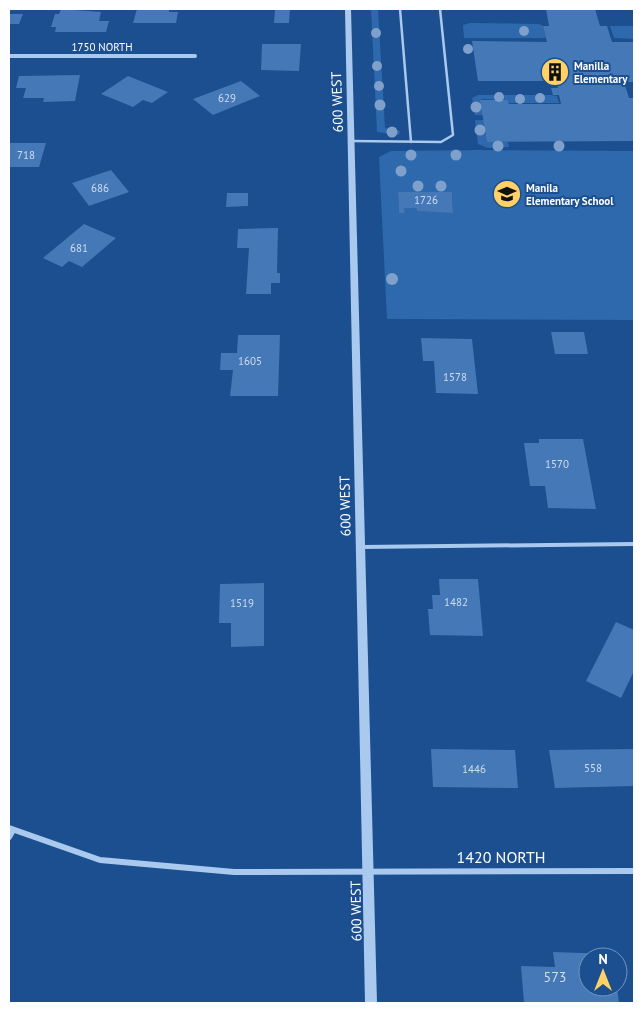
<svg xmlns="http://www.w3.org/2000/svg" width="643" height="1012" viewBox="0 0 643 1012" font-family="'PT Sans',sans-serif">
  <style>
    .green { fill: #2e69ad; fill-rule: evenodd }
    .building { fill: #4478b7 }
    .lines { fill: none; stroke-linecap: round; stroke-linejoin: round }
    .service-far1 { stroke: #a9c9ee; stroke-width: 2.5 }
    .service { stroke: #a9c9ee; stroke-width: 4 }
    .minor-far1 { stroke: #a9c9ee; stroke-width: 4 }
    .minor { stroke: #a9c9ee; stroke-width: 6 }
    .tertiary { fill: #a9c9ee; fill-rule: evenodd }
    .tree { fill: #7ea0ca }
    .labels { text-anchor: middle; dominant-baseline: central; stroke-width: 4; stroke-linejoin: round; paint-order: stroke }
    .far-street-label { font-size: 11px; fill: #fff; stroke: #1b4f8f }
    .far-poi-label { font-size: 11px; font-weight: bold; fill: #fff; stroke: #1b4f8f; text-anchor: start }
    .number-label { font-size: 11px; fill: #d0dded }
    .street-label { font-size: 14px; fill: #fff; stroke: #1b4f8f }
    .near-number-label { font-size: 14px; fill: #d0dded }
    .near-street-label { font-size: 16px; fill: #fff; stroke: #1b4f8f }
  </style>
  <rect width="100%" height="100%" fill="#1b4f8f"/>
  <g class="green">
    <polygon points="371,9 378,9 385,128 400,131 399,135 377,132"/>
    <polygon points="470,23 539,24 543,26 546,38 464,38 463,25"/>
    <polygon points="610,26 634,26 634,39 614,38"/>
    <polygon points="478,95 551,95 557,96 559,103 509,103 508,100 481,99 483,115 475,115 472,98"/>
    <polygon points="475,120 484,120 487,142 508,142 509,147 488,148 478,144"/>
    <path d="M 479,150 L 634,151 L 634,320 L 387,319 L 379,157 L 391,151 ZM 398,192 L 452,192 L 453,212 L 417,211 L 416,208 L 404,208 L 405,213 L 399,213 Z"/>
  </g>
  <g class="building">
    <polygon points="61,9 101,12 99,21 109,21 106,32 55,32 56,27 51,27 55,14 59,14"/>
    <polygon points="137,9 169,9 169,12 178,12 176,23 133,23"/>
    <polygon points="275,9 290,9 289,23 274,23"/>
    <polygon points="546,9 595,9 600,26 607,26 612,42 634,42 634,82 624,82 629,98 634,98 634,141 487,142 480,100 508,100 509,104 561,104 559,95 553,95 551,88 558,88 556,81 478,81 472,41 547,42 543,26 549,26"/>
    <polygon points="9,14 23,14 19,24 9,24"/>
    <polygon points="262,44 301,44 299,71 261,70"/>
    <polygon points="80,75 75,101 43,102 44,98 23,98 26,88 16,88 19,76"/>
    <polygon points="128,76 168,92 152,103 143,100 133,107 101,94"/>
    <polygon points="241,81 260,96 213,115 193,99"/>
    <polygon points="9,143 46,143 39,167 9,167"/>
    <polygon points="111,170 129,192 89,206 72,183"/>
    <polygon points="398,192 452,192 453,213 417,211 416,208 404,208 405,213 399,213"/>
    <polygon points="227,193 248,193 248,206 226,207"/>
    <polygon points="84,224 116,238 82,267 69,261 62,267 43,258"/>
    <polygon points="278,228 277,273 280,273 280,283 271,283 271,294 246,294 249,248 237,248 238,229"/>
    <polygon points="551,332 584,332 588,354 555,354"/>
    <polygon points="238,335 280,335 278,396 230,396 233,370 220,370 221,353 237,353"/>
    <polygon points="421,338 472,339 478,394 436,393 434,361 423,361"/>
    <polygon points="539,439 583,439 596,509 548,508 545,486 530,486 524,443 539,443"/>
    <polygon points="439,579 478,579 483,636 430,635 428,609 433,609 432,595 440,595"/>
    <polygon points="264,583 264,646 231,647 231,623 219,623 220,584"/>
    <polygon points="616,622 634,630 634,671 621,698 586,681"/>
    <polygon points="431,749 515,750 518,788 433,787"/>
    <polygon points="634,749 634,786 555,788 549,750"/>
    <polygon points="553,952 612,954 613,957 588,957 588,987 617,987 619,1003 524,1003 521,966 555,967"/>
  </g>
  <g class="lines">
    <g class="service-far1">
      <polyline points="400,9 411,142"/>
      <polyline points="352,141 441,142 453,135 440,9"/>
    </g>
    <polyline class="service" points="362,547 634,544"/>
    <polyline class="minor-far1" points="9,56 195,56"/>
    <g class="minor">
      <polyline points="9,828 100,860 234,872 634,871"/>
      <polyline points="9,837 13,830"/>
    </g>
    <polygon class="tertiary" points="345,9 351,9 377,1003 365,1003"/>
  </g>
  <g class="tree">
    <circle cx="524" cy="31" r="5"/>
    <circle cx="376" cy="33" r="5"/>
    <circle cx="468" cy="49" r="5"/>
    <circle cx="377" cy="66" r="5"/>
    <circle cx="379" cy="86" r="5"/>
    <circle cx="499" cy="97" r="5"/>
    <circle cx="540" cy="98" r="5"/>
    <circle cx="520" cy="99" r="5"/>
    <circle cx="380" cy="105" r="5.5"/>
    <circle cx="476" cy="107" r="5.5"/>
    <circle cx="480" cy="130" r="5.5"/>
    <circle cx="392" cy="132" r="5.5"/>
    <circle cx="498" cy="146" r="5.5"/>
    <circle cx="559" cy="146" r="5.5"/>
    <circle cx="411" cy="155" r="5.5"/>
    <circle cx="456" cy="155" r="5.5"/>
    <circle cx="401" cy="171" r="5.5"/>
    <circle cx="418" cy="186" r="5.5"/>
    <circle cx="441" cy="186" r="5.5"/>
    <circle cx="392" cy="279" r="6"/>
  </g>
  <defs>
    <symbol id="building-disc" viewBox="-11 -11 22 22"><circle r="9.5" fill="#ffd166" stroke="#1b4f8f"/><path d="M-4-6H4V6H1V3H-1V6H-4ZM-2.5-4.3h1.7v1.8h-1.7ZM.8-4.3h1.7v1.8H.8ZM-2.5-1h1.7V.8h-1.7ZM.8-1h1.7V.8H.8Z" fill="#111"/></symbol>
    <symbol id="school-disc" viewBox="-11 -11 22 22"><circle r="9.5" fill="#ffd166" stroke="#1b4f8f"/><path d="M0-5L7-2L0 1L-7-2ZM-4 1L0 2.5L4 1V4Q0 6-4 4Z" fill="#111"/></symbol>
  </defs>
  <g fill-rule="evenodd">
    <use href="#building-disc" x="539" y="56" width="32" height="32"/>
    <use href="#school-disc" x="491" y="178" width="32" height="32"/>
  </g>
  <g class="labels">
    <g class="far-street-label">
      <text x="102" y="47">1750 NORTH</text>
    </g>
    <g class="far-poi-label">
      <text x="574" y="66">Manilla<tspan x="574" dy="13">Elementary</tspan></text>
      <text x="526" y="188">Manila<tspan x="526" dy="13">Elementary School</tspan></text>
    </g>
    <g class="number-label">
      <text x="227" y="98">629</text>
      <text x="26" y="155">718</text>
      <text x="100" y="188">686</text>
      <text x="426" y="200">1726</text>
      <text x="79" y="248">681</text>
      <text x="250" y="361">1605</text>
      <text x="455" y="377">1578</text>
      <text x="557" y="464">1570</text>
      <text x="456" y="602">1482</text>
      <text x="242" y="603">1519</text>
      <text x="593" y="768">558</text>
      <text x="474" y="769">1446</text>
    </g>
    <g class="street-label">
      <text transform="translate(337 102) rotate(-92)">600 WEST</text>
      <text transform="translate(345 506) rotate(-91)">600 WEST</text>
      <text transform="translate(356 911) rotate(-91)">600 WEST</text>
    </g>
    <g class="near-number-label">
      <text x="555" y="977">573</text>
    </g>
    <g class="near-street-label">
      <text x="501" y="857">1420 NORTH</text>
    </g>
  </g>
  <rect width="643" height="1012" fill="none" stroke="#ffffff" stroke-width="20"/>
  <g transform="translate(603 972)"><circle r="24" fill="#1b4f8f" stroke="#7695bc"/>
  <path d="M0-4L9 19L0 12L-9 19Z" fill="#ffd166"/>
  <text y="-8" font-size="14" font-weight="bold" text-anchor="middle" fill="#ffffff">N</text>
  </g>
</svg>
